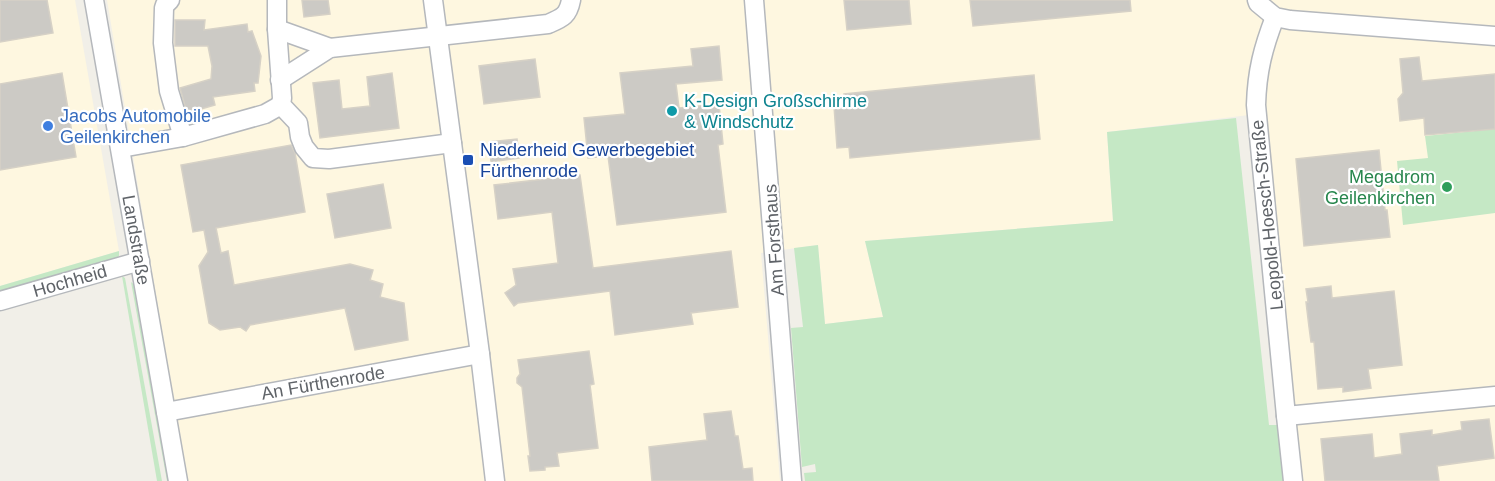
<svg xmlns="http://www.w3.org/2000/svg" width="1495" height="481" viewBox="0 0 1495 481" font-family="Helvetica,sans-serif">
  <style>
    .commercial { fill: #fef7e0 }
    .green { fill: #c5e8c5 }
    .building { fill: #cccac5; stroke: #d6d1c6; stroke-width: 1.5 }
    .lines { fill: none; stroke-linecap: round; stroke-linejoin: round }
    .minor-casing { stroke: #b5b8bc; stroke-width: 21 }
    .minor { stroke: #fff; stroke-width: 18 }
    .culture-dot { fill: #0f9aa8; stroke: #fff; stroke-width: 2 }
    .shop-dot { fill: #3f7fe0; stroke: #fff; stroke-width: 2 }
    .transit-dot { fill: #1a4fb4; stroke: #fff; stroke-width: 2 }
    .leisure-dot { fill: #2e9e5b; stroke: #fff; stroke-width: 2 }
    .labels { text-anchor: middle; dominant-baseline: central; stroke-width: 4.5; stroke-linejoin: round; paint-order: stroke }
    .culture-label { font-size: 18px; fill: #0d838f; stroke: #fff; text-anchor: start }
    .shop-label { font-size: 18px; fill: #366cbe; stroke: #fff; text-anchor: start }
    .transit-label { font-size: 18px; fill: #164399; stroke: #fff; text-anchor: start }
    .leisure-label { font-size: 18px; fill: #27864d; stroke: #fff; text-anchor: end }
    .street-label { font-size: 18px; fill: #5f6368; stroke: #fff }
  </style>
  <rect width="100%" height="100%" fill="#f1efe8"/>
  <g class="commercial">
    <polygon points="0,0 75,0 119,251 0,286"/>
    <polygon points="107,0 1495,0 1495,481 1302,481 1266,113 1107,132 1113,221 865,241 883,317 825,324 818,245 761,253 780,481 187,481"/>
  </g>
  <g class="green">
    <polygon points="1236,118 1269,425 1280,425 1286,481 805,481 804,473 816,472 815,464 802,467 791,328 803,327 794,248 818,245 825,324 883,317 865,241 1113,221 1107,132"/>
    <polygon points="1495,129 1495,213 1403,225 1397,161 1428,158 1425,136"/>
    <polygon points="119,251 119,256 112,262 0,294 0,286"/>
    <polygon points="122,276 125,278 162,481 157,481"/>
    <polygon points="131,282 137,287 171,481 167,481"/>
  </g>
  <g class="building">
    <polygon points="0,0 47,0 53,33 0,42"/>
    <polygon points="302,0 328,0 330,14 304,17"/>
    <polygon points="844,0 909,0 911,24 847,30"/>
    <polygon points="970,0 1130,0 1131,11 973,26"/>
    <polygon points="175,20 205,20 204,30 247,24 248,32 252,31 261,56 258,83 254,83 255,91 213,97 215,105 187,113 180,88 211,79 212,66 208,46 175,46"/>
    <polygon points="719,46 722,80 676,84 679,108 719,104 723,144 718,145 726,212 617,225 608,156 588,158 584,118 625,114 620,73 693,66 691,49"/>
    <polygon points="1419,57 1422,81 1495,74 1495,129 1425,135 1424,118 1400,121 1398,99 1403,93 1400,59"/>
    <polygon points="535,59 540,97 484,104 479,66"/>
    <polygon points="62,73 76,157 0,170 0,84"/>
    <polygon points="392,73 399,128 320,138 313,83 339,80 342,109 370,106 367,77"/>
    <polygon points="1034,75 1040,139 850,158 849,147 837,148 834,106 845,105 844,94"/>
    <polygon points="517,139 519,158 491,162 489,142"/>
    <polygon points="291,145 295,153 305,212 216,228 221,253 228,251 234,285 350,264 373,270 370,280 383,284 380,297 404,303 408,340 355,350 345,308 250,325 246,331 240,327 220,330 209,323 199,266 208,252 204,230 193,232 181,165"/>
    <polygon points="1379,150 1385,210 1387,210 1390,237 1304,246 1296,159"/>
    <polygon points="580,175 593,268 731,251 738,307 691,313 693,324 615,335 610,291 518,303 514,306 505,293 516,285 513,269 558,263 552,212 498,219 494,185"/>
    <polygon points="383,184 391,228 335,238 327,194"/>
    <polygon points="1331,286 1332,298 1394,291 1402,365 1368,369 1371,388 1343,392 1343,387 1318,389 1314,342 1311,342 1309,327 1306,302 1308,302 1306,289"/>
    <polygon points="589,351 594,384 590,385 598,448 557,453 559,466 545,467 545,470 530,471 528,456 530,456 522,387 517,383 517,378 520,374 518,360"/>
    <polygon points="731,411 735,436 738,436 743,469 752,468 753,481 652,481 649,447 707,440 704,414"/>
    <polygon points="1489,419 1494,458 1437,466 1439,481 1325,481 1321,439 1372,434 1374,458 1402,454 1400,434 1432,430 1432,435 1462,430 1461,422"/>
  </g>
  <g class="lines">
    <defs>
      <g id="minor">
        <polyline points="94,0 178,481"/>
        <polyline points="170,0 165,5 164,8 163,43 169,91 183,137"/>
        <polyline points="277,0 277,29 282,98 281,105 298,123 300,137 304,147 313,158 329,159 452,143"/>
        <polyline points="433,0 480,354 495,481"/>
        <polyline points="754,0 792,481"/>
        <polyline points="1257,0 1258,3 1275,17 1290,20 1495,36"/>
        <path d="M 1275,17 C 1263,48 1257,71 1256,105 L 1286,416 L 1495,396"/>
        <polyline points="277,29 330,48"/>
        <path d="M 280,80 L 330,48 L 548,24 C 562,18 568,16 571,0"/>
        <polyline points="121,148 183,137 265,114 281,105"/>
        <polyline points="0,301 140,261"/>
        <polyline points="166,412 480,354"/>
        <polyline points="1286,416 1293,481"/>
      </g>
    </defs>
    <use href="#minor" class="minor-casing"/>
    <use href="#minor" class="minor"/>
  </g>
  <circle class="culture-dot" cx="672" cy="111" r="6"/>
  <circle class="shop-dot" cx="48" cy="126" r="6"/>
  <rect class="transit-dot" x="462" y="154" width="12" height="12" rx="3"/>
  <circle class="leisure-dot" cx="1447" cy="187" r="6"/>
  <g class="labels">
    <g class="culture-label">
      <text x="684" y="101">K-Design Großschirme<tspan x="684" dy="21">&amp; Windschutz</tspan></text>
    </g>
    <g class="shop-label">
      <text x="60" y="116">Jacobs Automobile<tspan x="60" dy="21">Geilenkirchen</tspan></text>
    </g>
    <g class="transit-label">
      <text x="480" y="150">Niederheid Gewerbegebiet<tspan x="480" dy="21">Fürthenrode</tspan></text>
    </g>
    <g class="leisure-label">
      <text x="1435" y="177">Megadrom<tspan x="1435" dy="21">Geilenkirchen</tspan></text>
    </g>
    <g class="street-label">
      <text transform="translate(1267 215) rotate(-96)">Leopold-Hoesch-Straße</text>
      <text transform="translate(136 240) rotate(80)">Landstraße</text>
      <text transform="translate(774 240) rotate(-94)">Am Forsthaus</text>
      <text transform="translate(70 281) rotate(-16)">Hochheid</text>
      <text transform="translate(323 383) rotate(-10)">An Fürthenrode</text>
    </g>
  </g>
</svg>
